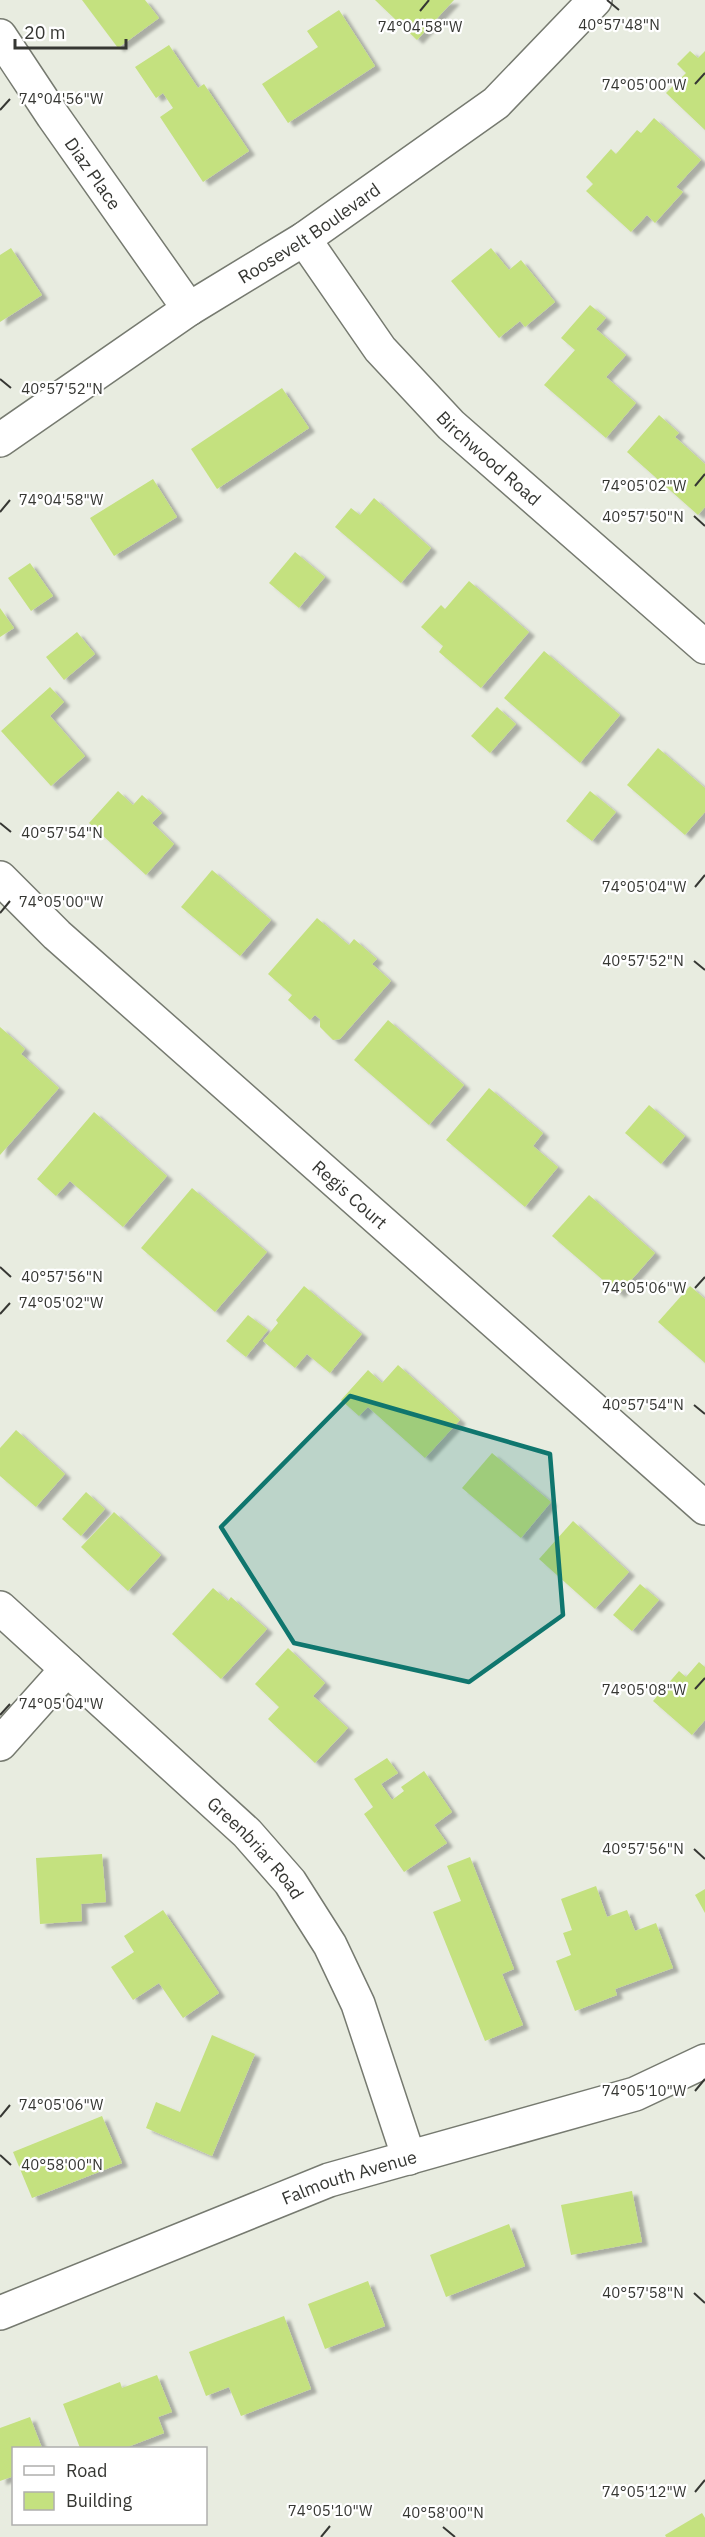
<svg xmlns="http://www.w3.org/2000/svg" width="705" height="2537" viewBox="0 0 705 2537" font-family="'IBM Plex Sans',sans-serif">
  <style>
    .building { fill: #c4e17f; filter: url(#shadow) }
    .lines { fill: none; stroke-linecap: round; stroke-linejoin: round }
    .street-casing { stroke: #767a70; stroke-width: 36 }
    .street { stroke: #fff; stroke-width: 33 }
    .marked { fill: #0f766e; fill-opacity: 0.2; stroke: #0f766e; stroke-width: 4.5; stroke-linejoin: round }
    .ticks { fill: none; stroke: #363733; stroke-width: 2 }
    .labels { text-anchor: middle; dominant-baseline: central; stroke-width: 4.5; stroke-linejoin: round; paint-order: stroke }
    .street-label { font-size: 18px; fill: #363733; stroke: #fff }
    .ticks-label { font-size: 15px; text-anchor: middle; fill: #363733; stroke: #fff; stroke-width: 4.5; stroke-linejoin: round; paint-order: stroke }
  </style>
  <defs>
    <filter id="shadow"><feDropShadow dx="6" dy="4" stdDeviation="1.5" flood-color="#0004"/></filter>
  </defs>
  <rect width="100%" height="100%" fill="#e8ece0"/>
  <g class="building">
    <polygon points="82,0 145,0 159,18 118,48"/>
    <polygon points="375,0 454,0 417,40"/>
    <polygon points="339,10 375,66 288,123 262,84 318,47 307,31"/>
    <polygon points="169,45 198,88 204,84 249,151 203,182 160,117 173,108 163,93 156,98 135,67"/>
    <polygon points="690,51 698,58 705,51 705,130 666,93 686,73 677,64"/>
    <polygon points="654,118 701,160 676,187 683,192 655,223 647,215 631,232 586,191 593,184 586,177 611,149 616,154 637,130 641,133"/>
    <polygon points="11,248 42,295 0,322 0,255"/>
    <polygon points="491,248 509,270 521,260 555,302 525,327 520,321 499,338 451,281"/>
    <polygon points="590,305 606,318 596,329 626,355 606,377 636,403 606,438 544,385 575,350 561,338"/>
    <polygon points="282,388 309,428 217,489 191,449"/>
    <polygon points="659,415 679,433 675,437 705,464 705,507 698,515 627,452"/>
    <polygon points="153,479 177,517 114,556 90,518"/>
    <polygon points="374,498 431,548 401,583 335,527 351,508 360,515"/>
    <polygon points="295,552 325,577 299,608 269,583"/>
    <polygon points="30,563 53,596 31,611 8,578"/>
    <polygon points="469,581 529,632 481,688 439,652 443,646 421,627 441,605 445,609"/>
    <polygon points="0,608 14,628 0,637"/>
    <polygon points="77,632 95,654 64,680 46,657"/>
    <polygon points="544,651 620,715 580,763 504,698"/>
    <polygon points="50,687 64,702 50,716 85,756 51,786 1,731"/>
    <polygon points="497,707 516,724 490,753 471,736"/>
    <polygon points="658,748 705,788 705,812 685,835 627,785"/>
    <polygon points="118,791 133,805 142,795 162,813 152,823 174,844 146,875 89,823"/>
    <polygon points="590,791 616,812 592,841 566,821"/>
    <polygon points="212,870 271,920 240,956 181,907"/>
    <polygon points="317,918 349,945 354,939 377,959 372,964 391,981 340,1039 333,1040 320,1027 320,1019 315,1015 310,1020 288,1000 292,995 268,974"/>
    <polygon points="388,1020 464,1085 429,1125 354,1060"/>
    <polygon points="0,1027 25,1049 21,1054 59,1088 0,1155"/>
    <polygon points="489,1088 543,1133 533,1146 558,1167 525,1207 446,1140"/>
    <polygon points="649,1105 685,1136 661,1164 625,1133"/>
    <polygon points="94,1112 167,1176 123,1227 70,1181 56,1196 37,1179"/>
    <polygon points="192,1188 267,1252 215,1312 141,1248"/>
    <polygon points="589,1195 655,1253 619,1294 552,1236"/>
    <polygon points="304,1286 362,1334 330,1373 307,1354 295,1368 263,1341 278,1323 276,1320"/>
    <polygon points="690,1286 705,1299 705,1363 658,1322"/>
    <polygon points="248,1315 268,1330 246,1357 226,1341"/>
    <polygon points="398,1365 460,1420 425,1458 368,1407 359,1416 341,1400 368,1370 382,1383"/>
    <polygon points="16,1430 65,1474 36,1507 0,1476 0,1448"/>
    <polygon points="492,1453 551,1502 521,1538 462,1488"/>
    <polygon points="86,1492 105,1509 81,1536 62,1519"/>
    <polygon points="114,1512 161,1555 128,1591 81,1547"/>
    <polygon points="573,1521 629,1572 595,1609 539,1559"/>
    <polygon points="640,1584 659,1600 632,1631 613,1615"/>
    <polygon points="213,1588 228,1601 231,1597 267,1629 221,1679 172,1634"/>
    <polygon points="288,1648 325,1683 313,1696 348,1728 315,1763 268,1719 279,1707 255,1684"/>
    <polygon points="699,1662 705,1667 705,1720 692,1735 653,1701 679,1671 686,1677"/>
    <polygon points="387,1758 398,1773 381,1784 392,1800 404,1791 401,1787 424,1771 452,1812 434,1825 447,1843 404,1872 364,1814 373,1807 354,1779"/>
    <polygon points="102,1854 106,1902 81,1904 82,1921 40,1924 36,1858"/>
    <polygon points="470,1857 514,1969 502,1974 523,2025 485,2041 433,1912 461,1901 447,1866"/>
    <polygon points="596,1886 607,1917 627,1910 635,1931 656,1923 673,1968 615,1989 617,1995 575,2011 556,1961 571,1955 563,1933 572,1930 561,1899"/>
    <polygon points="705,1889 705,1913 695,1895"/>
    <polygon points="163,1910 219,1993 183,2018 159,1983 133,2000 111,1967 134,1952 124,1936"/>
    <polygon points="212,2035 255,2054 212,2156 146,2128 156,2102 180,2112"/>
    <polygon points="102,2116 122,2163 32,2198 13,2152"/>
    <polygon points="632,2191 642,2242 571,2255 561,2205"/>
    <polygon points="509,2224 525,2266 446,2297 430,2255"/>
    <polygon points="368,2281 385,2326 325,2349 308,2304"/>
    <polygon points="284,2316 311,2389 241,2416 229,2387 206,2396 189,2352"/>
    <polygon points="157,2375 172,2412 158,2417 164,2433 125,2448 80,2448 63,2404 120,2382 122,2388"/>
    <polygon points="30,2417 42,2448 14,2448 14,2476 0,2481 0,2428"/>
    <polygon points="702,2513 705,2518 705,2537 666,2537 665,2535"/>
  </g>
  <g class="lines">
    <defs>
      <g id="street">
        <path id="s1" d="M 0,36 L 53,116 L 189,309"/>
        <path id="s2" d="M 304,239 L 380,349 L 451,425 L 705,647"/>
        <path id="s3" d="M 0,440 L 189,309 L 304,239 L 496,103 L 595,0"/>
        <path id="s4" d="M 0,878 L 57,935 L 705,1508"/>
        <path id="s5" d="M 0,1608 L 247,1833 L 290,1882 L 330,1945 L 358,2004 L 409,2158"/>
        <polyline points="0,1744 67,1669"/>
        <path id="s6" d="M 0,2313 L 329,2180 L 635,2094 L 705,2061"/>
      </g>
    </defs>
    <use href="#street" class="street-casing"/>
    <use href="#street" class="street"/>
  </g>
  <path class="marked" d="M 350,1396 L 550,1454 L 563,1615 L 469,1682 L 294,1643 L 221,1527 Z"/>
  <path class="ticks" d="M 607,0 L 619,10M 420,11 L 429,0M 695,84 L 705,73M 0,110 L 10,99M 0,379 L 11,388M 695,486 L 705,474M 0,512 L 10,500M 694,516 L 705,526M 0,823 L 11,832M 695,887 L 705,875M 0,913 L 10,901M 694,961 L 705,970M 0,1267 L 11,1277M 695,1288 L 705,1277M 0,1314 L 10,1303M 694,1405 L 705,1414M 695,1689 L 705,1678M 0,1715 L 10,1704M 694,1849 L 705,1859M 695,2091 L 705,2079M 0,2117 L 10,2105M 0,2155 L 11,2165M 694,2293 L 705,2303M 695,2492 L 705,2480M 443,2527 L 455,2537M 321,2537 L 330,2526"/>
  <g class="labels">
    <g class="street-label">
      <text stroke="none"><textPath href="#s1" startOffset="166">Diaz Place</textPath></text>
      <text stroke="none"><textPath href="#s3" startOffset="372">Roosevelt Boulevard</textPath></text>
      <text stroke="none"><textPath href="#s2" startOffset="288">Birchwood Road</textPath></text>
      <text stroke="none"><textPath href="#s4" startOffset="472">Regis Court</textPath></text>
      <text stroke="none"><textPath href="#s5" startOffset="351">Greenbriar Road</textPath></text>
      <text stroke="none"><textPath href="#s6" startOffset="375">Falmouth Avenue</textPath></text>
    </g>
  </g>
  <g class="ticks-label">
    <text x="619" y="30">40°57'48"N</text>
    <text x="420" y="32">74°04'58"W</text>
    <text x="644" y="90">74°05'00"W</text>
    <text x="61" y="104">74°04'56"W</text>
    <text x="62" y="394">40°57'52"N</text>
    <text x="644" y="491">74°05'02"W</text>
    <text x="61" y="505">74°04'58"W</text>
    <text x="643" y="522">40°57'50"N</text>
    <text x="62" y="838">40°57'54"N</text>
    <text x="644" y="892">74°05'04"W</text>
    <text x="61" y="907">74°05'00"W</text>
    <text x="643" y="966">40°57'52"N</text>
    <text x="62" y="1282">40°57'56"N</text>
    <text x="644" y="1293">74°05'06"W</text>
    <text x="61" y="1308">74°05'02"W</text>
    <text x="643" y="1410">40°57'54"N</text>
    <text x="644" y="1695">74°05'08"W</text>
    <text x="61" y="1709">74°05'04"W</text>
    <text x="643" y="1854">40°57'56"N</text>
    <text x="644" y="2096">74°05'10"W</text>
    <text x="61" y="2110">74°05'06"W</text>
    <text x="62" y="2170">40°58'00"N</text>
    <text x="643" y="2298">40°57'58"N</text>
    <text x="644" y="2497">74°05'12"W</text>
    <text x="330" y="2516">74°05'10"W</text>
    <text x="443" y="2518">40°58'00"N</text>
  </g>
  <rect x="12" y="2447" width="195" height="78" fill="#ffffff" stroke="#afafad" stroke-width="1.5"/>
  <rect x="24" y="2466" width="30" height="9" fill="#ffffff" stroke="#afafad" stroke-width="1.5"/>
  <text x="66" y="2477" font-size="18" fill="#363733">Road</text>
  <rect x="24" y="2492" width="30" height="18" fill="#c4e17f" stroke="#afafad" stroke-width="1.5"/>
  <text x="66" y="2507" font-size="18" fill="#363733">Building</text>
  <path d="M15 39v9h111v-9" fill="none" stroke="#363733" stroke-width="3"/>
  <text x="24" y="39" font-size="18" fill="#363733" stroke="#ffffff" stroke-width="4.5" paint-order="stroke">20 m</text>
</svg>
